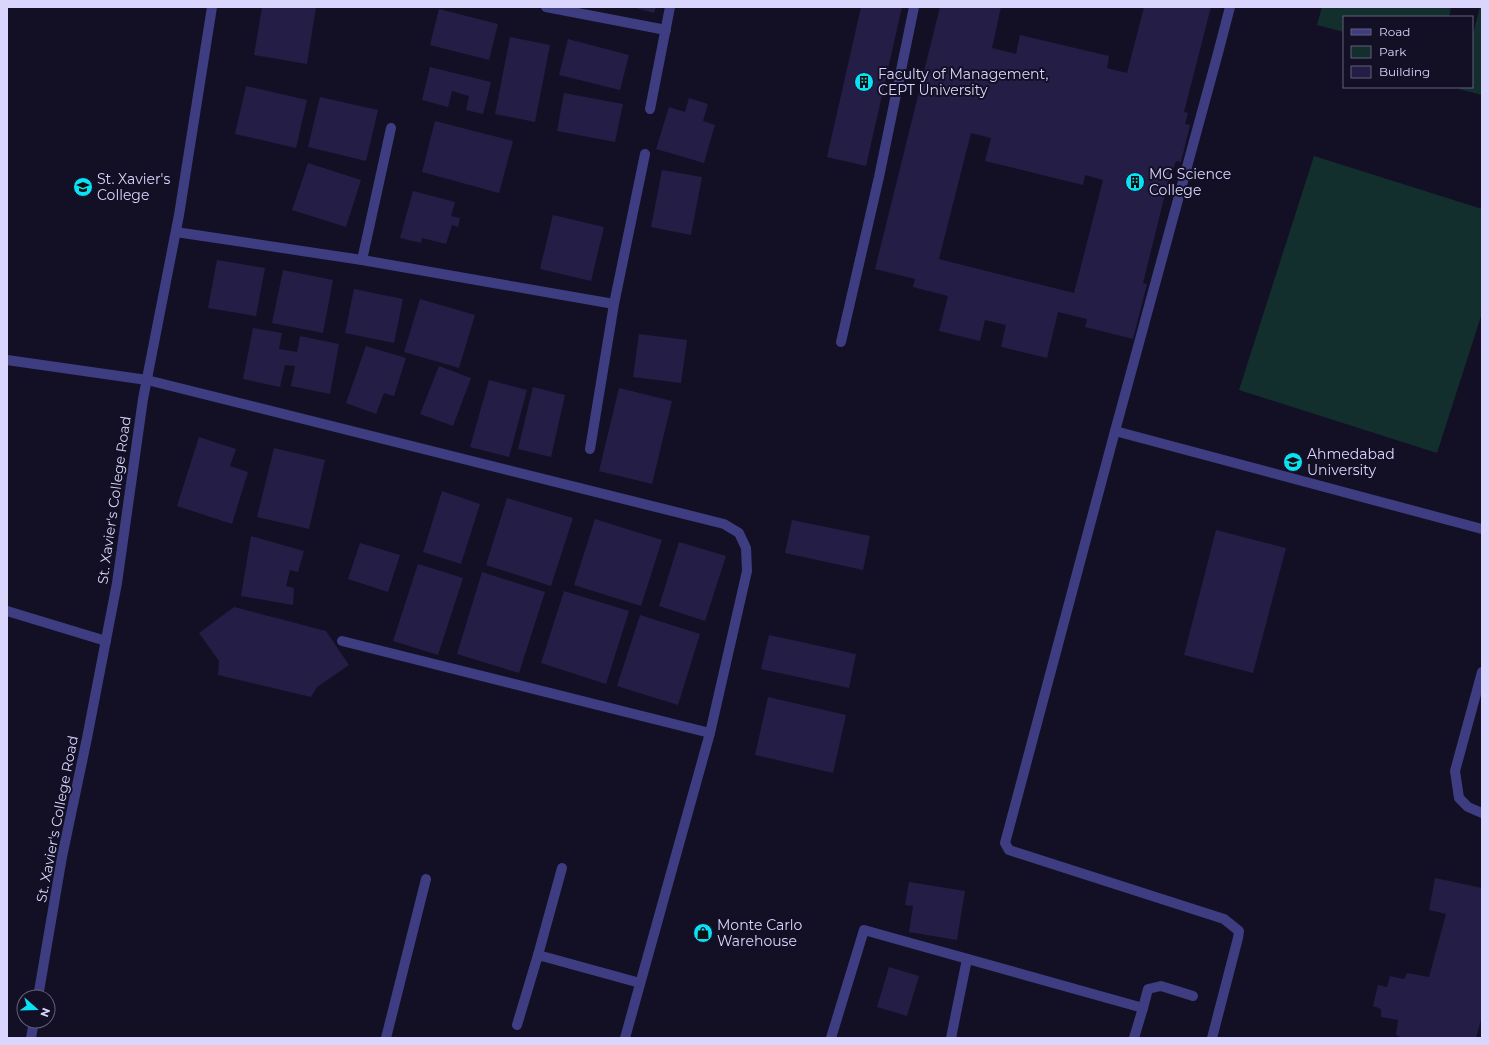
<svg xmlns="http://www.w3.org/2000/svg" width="1489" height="1045" viewBox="0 0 1489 1045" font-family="Montserrat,sans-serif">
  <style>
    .green { fill: #132f2d }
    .building { fill: #241d45; fill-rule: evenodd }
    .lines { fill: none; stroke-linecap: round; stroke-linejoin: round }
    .minor { stroke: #3e3d82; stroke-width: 10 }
    .labels { text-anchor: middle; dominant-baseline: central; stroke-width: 4; stroke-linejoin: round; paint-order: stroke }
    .poi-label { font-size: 14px; fill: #d9d5fd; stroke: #131025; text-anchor: start }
    .street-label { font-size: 14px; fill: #d9d5fd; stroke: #131025 }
  </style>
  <rect width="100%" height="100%" fill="#131025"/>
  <g class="green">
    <polygon points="1322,7 1451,7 1449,17 1344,17 1344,32 1317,25"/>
    <polygon points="1480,7 1482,7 1482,95 1459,89 1460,87 1472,87 1472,38"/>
    <polygon points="1314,156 1482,209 1482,313 1437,453 1239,390"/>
  </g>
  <g class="building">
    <polygon points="262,7 316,7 307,64 254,55"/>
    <polygon points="632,7 656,7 654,13"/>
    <polygon points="861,7 902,7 866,166 827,157"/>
    <path d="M 940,7 L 1001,7 L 992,48 L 1016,54 L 1020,35 L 1109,56 L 1107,68 L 1127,73 L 1144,7 L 1211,7 L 1184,112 L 1188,113 L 1185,124 L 1190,125 L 1181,162 L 1176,161 L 1173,170 L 1171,170 L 1143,283 L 1147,284 L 1133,339 L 1085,327 L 1087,319 L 1058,312 L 1047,358 L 1001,347 L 1006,325 L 985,320 L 980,341 L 939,331 L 948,296 L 913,287 L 915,279 L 875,269 ZM 971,133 L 991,138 L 985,161 L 1083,185 L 1085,175 L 1103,180 L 1074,293 L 939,259 Z"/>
    <polygon points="439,9 498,24 489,60 430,45"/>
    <polygon points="510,37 550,45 535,122 495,114"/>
    <polygon points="568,39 629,55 620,90 559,75"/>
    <polygon points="430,67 491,82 483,114 466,110 469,96 452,91 448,107 422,100"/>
    <polygon points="246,86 307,100 296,148 235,134"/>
    <polygon points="564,93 623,104 615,142 557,131"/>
    <polygon points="320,97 378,110 366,161 308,147"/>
    <polygon points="689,98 708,104 703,121 715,125 704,163 656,149 669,107 685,112"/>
    <polygon points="435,121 513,141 499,193 422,172"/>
    <polygon points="308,163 361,180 346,227 292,210"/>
    <polygon points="662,170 702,177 691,235 651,227"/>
    <polygon points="413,191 455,202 451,216 460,218 458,227 452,225 446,244 422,238 421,243 400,238"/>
    <polygon points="553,215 604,227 591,281 540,269"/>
    <polygon points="217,260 265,268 256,316 208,308"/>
    <polygon points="283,270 333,280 323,333 272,323"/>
    <polygon points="354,289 403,299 394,343 345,333"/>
    <polygon points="420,299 475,315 459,368 404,352"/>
    <polygon points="253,328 282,333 279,349 297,352 300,336 339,344 330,394 291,386 295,366 285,365 280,387 243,379"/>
    <polygon points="639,334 687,340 681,383 633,377"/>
    <polygon points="366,346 406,358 394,396 384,393 376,414 346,403"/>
    <polygon points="439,366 471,378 453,426 420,414"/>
    <polygon points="489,380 527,390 509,457 470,447"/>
    <polygon points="533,387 565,395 551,457 518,449"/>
    <polygon points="619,388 672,401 652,484 599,471"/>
    <polygon points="199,437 236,449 230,466 248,472 232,524 177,506"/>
    <polygon points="274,448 325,460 309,529 257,517"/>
    <polygon points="442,491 480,504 461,564 423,552"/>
    <polygon points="507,498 573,518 551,586 486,565"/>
    <polygon points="595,519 662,540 641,606 574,585"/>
    <polygon points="792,520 870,536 863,570 785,553"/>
    <polygon points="1216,530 1286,548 1253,673 1184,655"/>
    <polygon points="251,536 304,551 298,572 290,570 286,586 294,588 293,605 241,596"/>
    <polygon points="679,542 726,556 705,621 659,606"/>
    <polygon points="360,543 400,555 388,592 348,579"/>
    <polygon points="418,564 463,578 438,655 393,641"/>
    <polygon points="482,572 545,592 519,673 457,654"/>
    <polygon points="564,591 629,611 606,684 541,663"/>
    <polygon points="234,607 326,631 349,665 317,687 311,697 218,675 219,661 199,633"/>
    <polygon points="640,615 700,634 678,705 617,686"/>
    <polygon points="769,635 856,654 849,688 761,669"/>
    <polygon points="768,697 846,715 833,773 755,755"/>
    <polygon points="1435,878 1482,888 1482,1016 1476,1038 1403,1038 1396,1035 1398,1020 1381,1017 1381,1009 1373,1006 1378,985 1387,987 1390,976 1404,979 1407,973 1429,977 1446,914 1429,910"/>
    <polygon points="909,882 965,891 957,940 909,932 913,906 905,905"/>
    <polygon points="889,967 919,976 907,1016 877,1007"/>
  </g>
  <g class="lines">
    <g class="minor">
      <polyline points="546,7 666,30"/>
      <polyline points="650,109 670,7"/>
      <polyline points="176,232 362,260 614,304 590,449"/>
      <polyline points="362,260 391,128"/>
      <polyline points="614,304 645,154"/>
      <polyline points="841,342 879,177 914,7"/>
      <polyline points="7,360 147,380 724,524 739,533 746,548 747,571 710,733 625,1038"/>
      <polyline points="1115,431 1218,53 1230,7"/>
      <polyline points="7,611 106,641"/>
      <polyline points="342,641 710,733"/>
      <polyline points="1482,672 1455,771 1459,798 1468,807 1482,813"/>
      <polyline points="562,868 538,955 640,983"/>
      <polyline points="38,997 62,857 87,738 117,583 143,399 179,215 212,7"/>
      <polyline points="1143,1008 1148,989 1161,986 1193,996"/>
      <polyline points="517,1025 538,955"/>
      <polyline points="31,1038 34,1021"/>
      <polyline points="386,1038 426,879"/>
      <polyline points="831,1038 864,930 1143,1008 1134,1038"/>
      <polyline points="951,1038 967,959"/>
      <polyline points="1212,1038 1238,938 1239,931 1224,919 1009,850 1005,843 1115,431 1482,529"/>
    </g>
  </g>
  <defs>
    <symbol id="building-disc" viewBox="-11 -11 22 22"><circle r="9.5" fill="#0ae1f5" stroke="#131025"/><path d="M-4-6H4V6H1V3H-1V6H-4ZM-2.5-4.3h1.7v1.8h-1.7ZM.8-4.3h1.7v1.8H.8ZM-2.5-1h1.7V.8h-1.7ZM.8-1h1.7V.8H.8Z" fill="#111"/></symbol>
    <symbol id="university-disc" viewBox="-11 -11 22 22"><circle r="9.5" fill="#0ae1f5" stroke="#131025"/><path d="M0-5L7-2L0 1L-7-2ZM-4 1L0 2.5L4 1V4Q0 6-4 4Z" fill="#111"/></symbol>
    <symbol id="shop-disc" viewBox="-11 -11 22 22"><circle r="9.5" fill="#0ae1f5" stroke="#131025"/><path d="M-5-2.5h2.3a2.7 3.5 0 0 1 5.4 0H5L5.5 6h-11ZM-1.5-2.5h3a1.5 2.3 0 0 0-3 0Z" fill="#111"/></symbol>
  </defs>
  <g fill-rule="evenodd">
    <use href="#building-disc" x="853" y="71" width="22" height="22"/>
    <use href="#building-disc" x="1124" y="171" width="22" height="22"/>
    <use href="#university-disc" x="72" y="176" width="22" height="22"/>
    <use href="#university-disc" x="1282" y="451" width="22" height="22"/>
    <use href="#shop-disc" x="692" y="922" width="22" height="22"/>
  </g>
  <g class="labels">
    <g class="poi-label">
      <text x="878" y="74">Faculty of Management,<tspan x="878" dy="16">CEPT University</tspan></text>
      <text x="1149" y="174">MG Science<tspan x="1149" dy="16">College</tspan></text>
      <text x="97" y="179">St. Xavier's<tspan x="97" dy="16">College</tspan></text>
      <text x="1307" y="454">Ahmedabad<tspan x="1307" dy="16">University</tspan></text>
      <text x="717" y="925">Monte Carlo<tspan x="717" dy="16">Warehouse</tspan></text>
    </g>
    <g class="street-label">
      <text transform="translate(114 500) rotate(-82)">St. Xavier's College Road</text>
      <text transform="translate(57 819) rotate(-79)">St. Xavier's College Road</text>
    </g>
  </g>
  <rect width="1489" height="1045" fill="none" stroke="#d9d5fd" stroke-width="16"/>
  <rect x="1343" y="16" width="130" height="72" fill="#131025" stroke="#625f7b"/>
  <rect x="1351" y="29" width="20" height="6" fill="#3e3d82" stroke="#625f7b"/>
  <text x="1379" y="36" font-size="12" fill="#d9d5fd">Road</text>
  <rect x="1351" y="46" width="20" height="12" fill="#132f2d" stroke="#625f7b"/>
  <text x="1379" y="56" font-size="12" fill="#d9d5fd">Park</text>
  <rect x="1351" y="66" width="20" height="12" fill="#241d45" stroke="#625f7b"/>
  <text x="1379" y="76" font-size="12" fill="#d9d5fd">Building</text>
  <g transform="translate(36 1009) rotate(110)"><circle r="19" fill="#131025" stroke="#625f7b"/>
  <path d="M0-3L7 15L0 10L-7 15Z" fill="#0ae1f5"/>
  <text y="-6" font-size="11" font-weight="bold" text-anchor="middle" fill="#d9d5fd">N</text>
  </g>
</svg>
